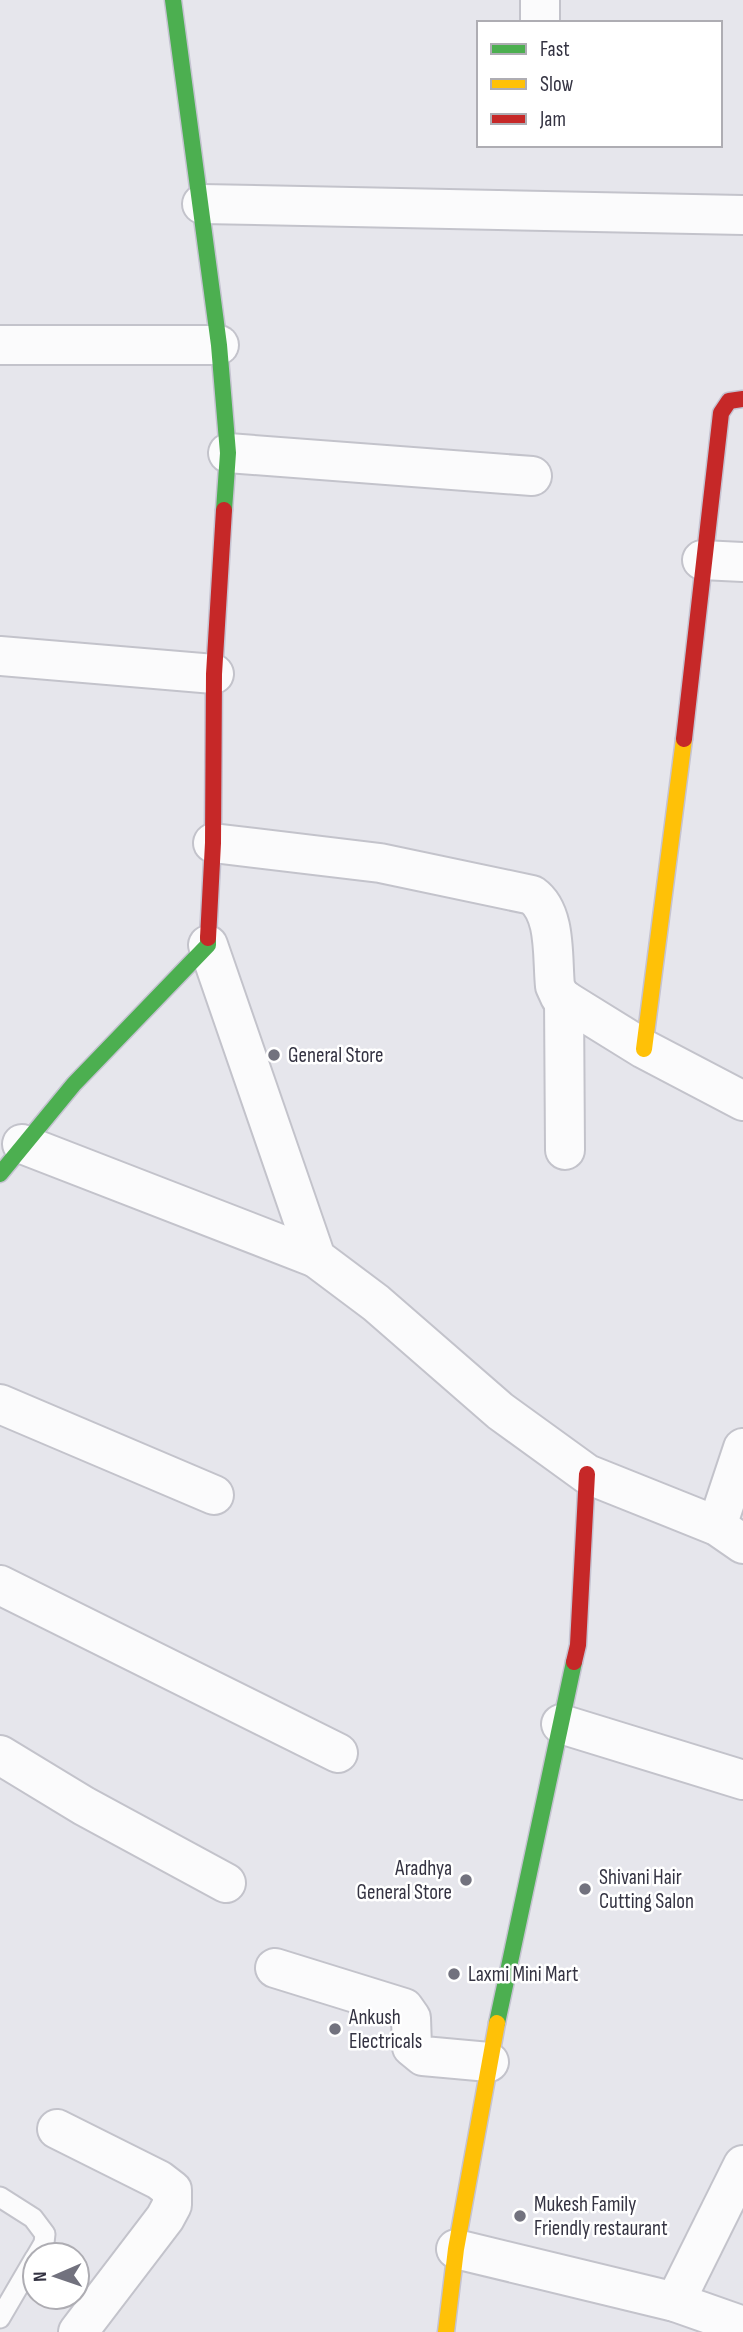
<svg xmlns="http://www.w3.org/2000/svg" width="743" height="2332" viewBox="0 0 743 2332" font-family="'Sofia Sans Condensed',sans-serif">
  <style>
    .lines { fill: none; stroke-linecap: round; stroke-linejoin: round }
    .lane-casing { stroke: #c3c3cb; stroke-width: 23 }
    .street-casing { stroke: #c3c3cb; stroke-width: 42 }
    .fast-casing { stroke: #c5c3d1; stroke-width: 19 }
    .slow-casing { stroke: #c5c3d1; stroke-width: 19 }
    .jam-casing { stroke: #c5c3d1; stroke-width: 19 }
    .lane { stroke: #fbfbfc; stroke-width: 19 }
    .street { stroke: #fbfbfc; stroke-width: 38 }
    .fast { stroke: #4caf50; stroke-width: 16 }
    .slow { stroke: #ffc107; stroke-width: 16 }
    .jam { stroke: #c62828; stroke-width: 16 }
    .poi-dot { fill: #72727e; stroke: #fff; stroke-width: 2.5 }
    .labels { text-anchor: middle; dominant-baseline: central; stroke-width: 5; stroke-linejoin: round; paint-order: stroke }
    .poi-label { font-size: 21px; fill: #343342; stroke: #fff; text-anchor: start }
  </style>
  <rect width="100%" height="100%" fill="#e6e6ec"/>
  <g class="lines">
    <defs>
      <g id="lane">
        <polyline points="0,2197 33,2218 45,2234 44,2243 37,2255"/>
        <polyline points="0,2318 35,2258"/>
      </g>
      <g id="street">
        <polyline points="540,23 540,0"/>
        <polyline points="202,204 743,215"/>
        <polyline points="0,345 219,345"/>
        <polyline points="228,453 532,476"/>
        <polyline points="702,560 743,562"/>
        <polyline points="0,656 214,674"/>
        <path d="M 213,843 L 380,863 L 532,895 C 557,913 552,957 555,986 L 560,997 L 644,1049 L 743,1101"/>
        <polyline points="208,945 316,1258 376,1303 500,1411 587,1474 717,1526 743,1544"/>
        <polyline points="564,999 565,1150"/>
        <polyline points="22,1144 316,1258"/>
        <polyline points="0,1404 214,1495"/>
        <polyline points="717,1526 743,1448"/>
        <polyline points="0,1585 338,1753"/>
        <polyline points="561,1724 743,1780"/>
        <polyline points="0,1755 84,1806 226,1883"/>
        <polyline points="275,1968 404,2008 411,2018 412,2047 423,2056 489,2062"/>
        <polyline points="57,2129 159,2180 172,2190 172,2205 165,2218 78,2332"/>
        <polyline points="456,2249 675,2302 743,2326"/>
        <polyline points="675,2302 743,2165"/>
      </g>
      <g id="fast">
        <polyline points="173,0 219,345 228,453 224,510"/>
        <polyline points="0,1174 74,1084 208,945 208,938"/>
        <polyline points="497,2023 574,1662"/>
      </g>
      <g id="slow">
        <polyline points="644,1049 684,739"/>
        <polyline points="446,2332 456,2249 497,2023"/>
      </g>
      <g id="jam">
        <polyline points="684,739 721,413 729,401 743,399"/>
        <polyline points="208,938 213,843 214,674 224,510"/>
        <polyline points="574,1662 578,1645 587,1474"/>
      </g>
    </defs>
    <use href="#lane" class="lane-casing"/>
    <use href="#street" class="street-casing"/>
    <use href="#fast" class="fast-casing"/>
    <use href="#slow" class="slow-casing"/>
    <use href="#jam" class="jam-casing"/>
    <use href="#lane" class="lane"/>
    <use href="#street" class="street"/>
    <use href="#fast" class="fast"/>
    <use href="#slow" class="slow"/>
    <use href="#jam" class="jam"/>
  </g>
  <g class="poi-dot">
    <circle cx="274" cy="1055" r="7"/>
    <circle cx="466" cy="1880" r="7"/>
    <circle cx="585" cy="1889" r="7"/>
    <circle cx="454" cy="1974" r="7"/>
    <circle cx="335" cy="2029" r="7"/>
    <circle cx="520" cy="2216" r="7"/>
  </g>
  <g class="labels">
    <g class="poi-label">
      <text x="288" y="1055">General Store</text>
      <text x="452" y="1868" text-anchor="end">Aradhya<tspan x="452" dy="24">General Store</tspan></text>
      <text x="599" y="1877">Shivani Hair<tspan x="599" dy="24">Cutting Salon</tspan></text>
      <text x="468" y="1974">Laxmi Mini Mart</text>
      <text x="349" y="2017">Ankush<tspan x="349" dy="24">Electricals</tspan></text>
      <text x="534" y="2204">Mukesh Family<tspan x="534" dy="24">Friendly restaurant</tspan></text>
    </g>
  </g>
  <rect x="477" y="21" width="245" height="126" fill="#ffffff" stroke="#aeadb3" stroke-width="2"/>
  <rect x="491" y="44" width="35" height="10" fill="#4caf50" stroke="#aeadb3" stroke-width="2"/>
  <text x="540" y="56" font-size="21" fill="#343342">Fast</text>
  <rect x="491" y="79" width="35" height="10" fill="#ffc107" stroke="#aeadb3" stroke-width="2"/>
  <text x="540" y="91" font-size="21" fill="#343342">Slow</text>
  <rect x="491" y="114" width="35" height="10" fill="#c62828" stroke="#aeadb3" stroke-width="2"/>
  <text x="540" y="126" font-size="21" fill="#343342">Jam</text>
  <g transform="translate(56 2276) rotate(268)"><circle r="33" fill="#ffffff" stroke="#aeadb3" stroke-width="2"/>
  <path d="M0-5L12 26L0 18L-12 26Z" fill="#72727e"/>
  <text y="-10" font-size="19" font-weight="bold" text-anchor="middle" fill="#343342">N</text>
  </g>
</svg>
